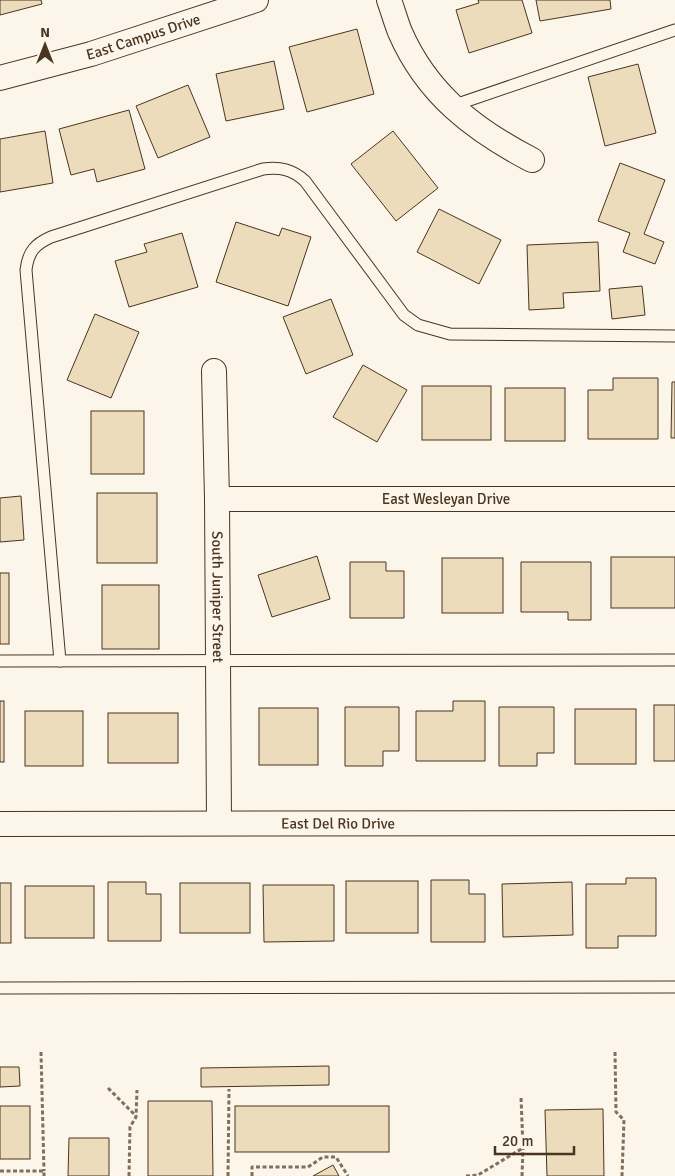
<svg xmlns="http://www.w3.org/2000/svg" width="675" height="1176" viewBox="0 0 675 1176" font-family="Signika,sans-serif">
  <style>
    .building { fill: #ecdcbc; stroke: #4a3520 }
    .lines { fill: none; stroke-linecap: round; stroke-linejoin: round }
    .service-casing { stroke: #4a3520; stroke-width: 13 }
    .minor-casing { stroke: #4a3520; stroke-width: 26 }
    .path { stroke: #7f6f5c; stroke-width: 3; stroke-dasharray: 4 2.5; stroke-linecap: butt }
    .service { stroke: #fbf6e9; stroke-width: 11 }
    .minor { stroke: #fbf6e9; stroke-width: 24 }
    .labels { text-anchor: middle; dominant-baseline: central; stroke-width: 4; stroke-linejoin: round; paint-order: stroke }
    .street-label { font-size: 15px; fill: #4a3520; stroke: #fbf6e9 }
  </style>
  <rect width="100%" height="100%" fill="#fbf6e9"/>
  <g class="building">
    <polygon points="0,0 41,0 42,4 0,15"/>
    <polygon points="478,0 522,0 532,33 469,53 456,10 479,3"/>
    <polygon points="536,0 610,0 611,9 540,21"/>
    <polygon points="357,29 374,94 307,112 289,47"/>
    <polygon points="274,61 284,109 226,121 216,74"/>
    <polygon points="638,64 656,133 605,146 588,77"/>
    <polygon points="188,85 210,137 158,158 136,106"/>
    <polygon points="129,110 145,169 97,182 94,169 71,175 59,129"/>
    <polygon points="45,131 53,183 0,192 0,139"/>
    <polygon points="393,131 438,188 396,221 351,164"/>
    <polygon points="620,163 665,180 644,234 664,242 655,264 623,252 630,233 598,221"/>
    <polygon points="439,209 501,240 479,284 417,252"/>
    <polygon points="236,222 279,236 282,228 311,237 288,306 216,282"/>
    <polygon points="182,233 198,287 129,307 115,261 147,252 144,244"/>
    <polygon points="598,242 600,291 563,293 564,308 529,310 527,245"/>
    <polygon points="642,286 645,315 612,319 609,289"/>
    <polygon points="331,299 353,355 306,374 283,317"/>
    <polygon points="95,314 139,332 111,398 67,380"/>
    <polygon points="363,365 407,390 377,442 333,417"/>
    <polygon points="613,378 658,378 658,439 588,439 588,390 613,390"/>
    <polygon points="672,382 675,382 675,438 671,438"/>
    <rect x="422" y="386" width="69" height="54"/>
    <rect x="505" y="388" width="60" height="53"/>
    <rect x="91" y="411" width="53" height="63"/>
    <rect x="97" y="493" width="60" height="70"/>
    <polygon points="21,496 24,540 0,542 0,498"/>
    <polygon points="317,556 330,599 272,617 258,575"/>
    <rect x="611" y="557" width="64" height="51"/>
    <rect x="442" y="558" width="61" height="55"/>
    <polygon points="350,562 386,562 386,571 404,571 404,618 350,618"/>
    <polygon points="521,562 591,562 591,620 568,620 568,612 521,612"/>
    <rect x="0" y="573" width="9" height="71"/>
    <rect x="102" y="585" width="57" height="64"/>
    <rect x="0" y="701" width="4" height="61"/>
    <polygon points="453,701 485,701 485,761 416,761 416,711 453,711"/>
    <rect x="654" y="705" width="21" height="56"/>
    <polygon points="345,707 399,707 399,751 383,751 383,766 345,766"/>
    <polygon points="499,707 554,707 554,753 537,753 537,766 499,766"/>
    <rect x="259" y="708" width="59" height="57"/>
    <rect x="575" y="709" width="61" height="55"/>
    <rect x="25" y="711" width="58" height="55"/>
    <rect x="108" y="713" width="70" height="50"/>
    <polygon points="626,878 656,878 656,936 618,936 618,948 586,948 586,884 626,884"/>
    <polygon points="431,880 469,880 469,894 485,894 485,942 431,942"/>
    <rect x="346" y="881" width="72" height="52"/>
    <polygon points="108,882 146,882 146,894 161,894 161,941 108,941"/>
    <polygon points="572,882 573,935 503,937 502,884"/>
    <rect x="0" y="883" width="11" height="60"/>
    <rect x="180" y="883" width="70" height="50"/>
    <polygon points="263,885 334,885 334,941 264,942"/>
    <rect x="25" y="886" width="69" height="52"/>
    <polygon points="329,1066 329,1085 201,1087 201,1068"/>
    <polygon points="0,1067 19,1067 20,1086 0,1087"/>
    <polygon points="148,1101 212,1101 213,1176 148,1176"/>
    <rect x="0" y="1106" width="30" height="53"/>
    <rect x="235" y="1106" width="154" height="46"/>
    <polygon points="603,1109 604,1176 547,1176 545,1110"/>
    <polygon points="69,1138 109,1138 109,1176 68,1176"/>
    <polygon points="333,1165 339,1176 313,1176"/>
  </g>
  <g class="lines">
    <defs>
      <g id="service">
        <polyline points="452,106 675,30"/>
        <polyline points="0,661 675,660"/>
        <path d="M 60,661 L 26,270 C 28,252 35,244 51,237 L 263,169 C 280,167 292,169 305,181 L 404,315 L 418,325 L 450,334 L 675,336"/>
        <polyline points="0,988 675,987"/>
      </g>
      <g id="minor">
        <path d="M 389,0 C 393,11 396,22 400,32 C 427,94 474,130 532,160"/>
        <path id="s1" d="M 0,78 L 91,54 L 256,0"/>
        <path id="s2" d="M 214,371 L 217,499 L 219,823"/>
        <path id="s3" d="M 217,499 L 675,499"/>
        <path id="s4" d="M 0,824 L 675,823"/>
      </g>
    </defs>
    <use href="#service" class="service-casing"/>
    <use href="#minor" class="minor-casing"/>
    <g class="path">
      <polyline points="41,1052 44,1171"/>
      <polyline points="615,1052 616,1112 624,1120 622,1176"/>
      <polyline points="108,1088 136,1116"/>
      <polyline points="0,1171 44,1171 44,1176"/>
      <polyline points="129,1176 130,1127 136,1117 137,1090"/>
      <polyline points="228,1176 229,1089"/>
      <polyline points="252,1176 252,1167 308,1167 323,1157 336,1157 348,1176"/>
      <polyline points="466,1176 478,1175 523,1148 521,1097"/>
      <polyline points="522,1176 523,1149"/>
    </g>
    <use href="#service" class="service"/>
    <use href="#minor" class="minor"/>
  </g>
  <g class="labels">
    <g class="street-label">
      <text stroke="none"><textPath href="#s1" startOffset="149">East Campus Drive</textPath></text>
      <text stroke="none"><textPath href="#s3" startOffset="229">East Wesleyan Drive</textPath></text>
      <text stroke="none"><textPath href="#s2" startOffset="226">South Juniper Street</textPath></text>
      <text stroke="none"><textPath href="#s4" startOffset="338">East Del Rio Drive</textPath></text>
    </g>
  </g>
  <g transform="translate(45 45)" stroke="#fbf6e9" stroke-width="4" paint-order="stroke">
  <path d="M0-4L9 19L0 12L-9 19Z" fill="#4a3520"/>
  <text y="-8" font-size="14" font-weight="bold" text-anchor="middle" fill="#4a3520">N</text>
  </g>
  <path d="M495 1146v8h79v-8" fill="none" stroke="#4a3520" stroke-width="2.5"/>
  <text x="502" y="1146" font-size="15" fill="#4a3520" stroke="#fbf6e9" stroke-width="4" paint-order="stroke">20 m</text>
</svg>
